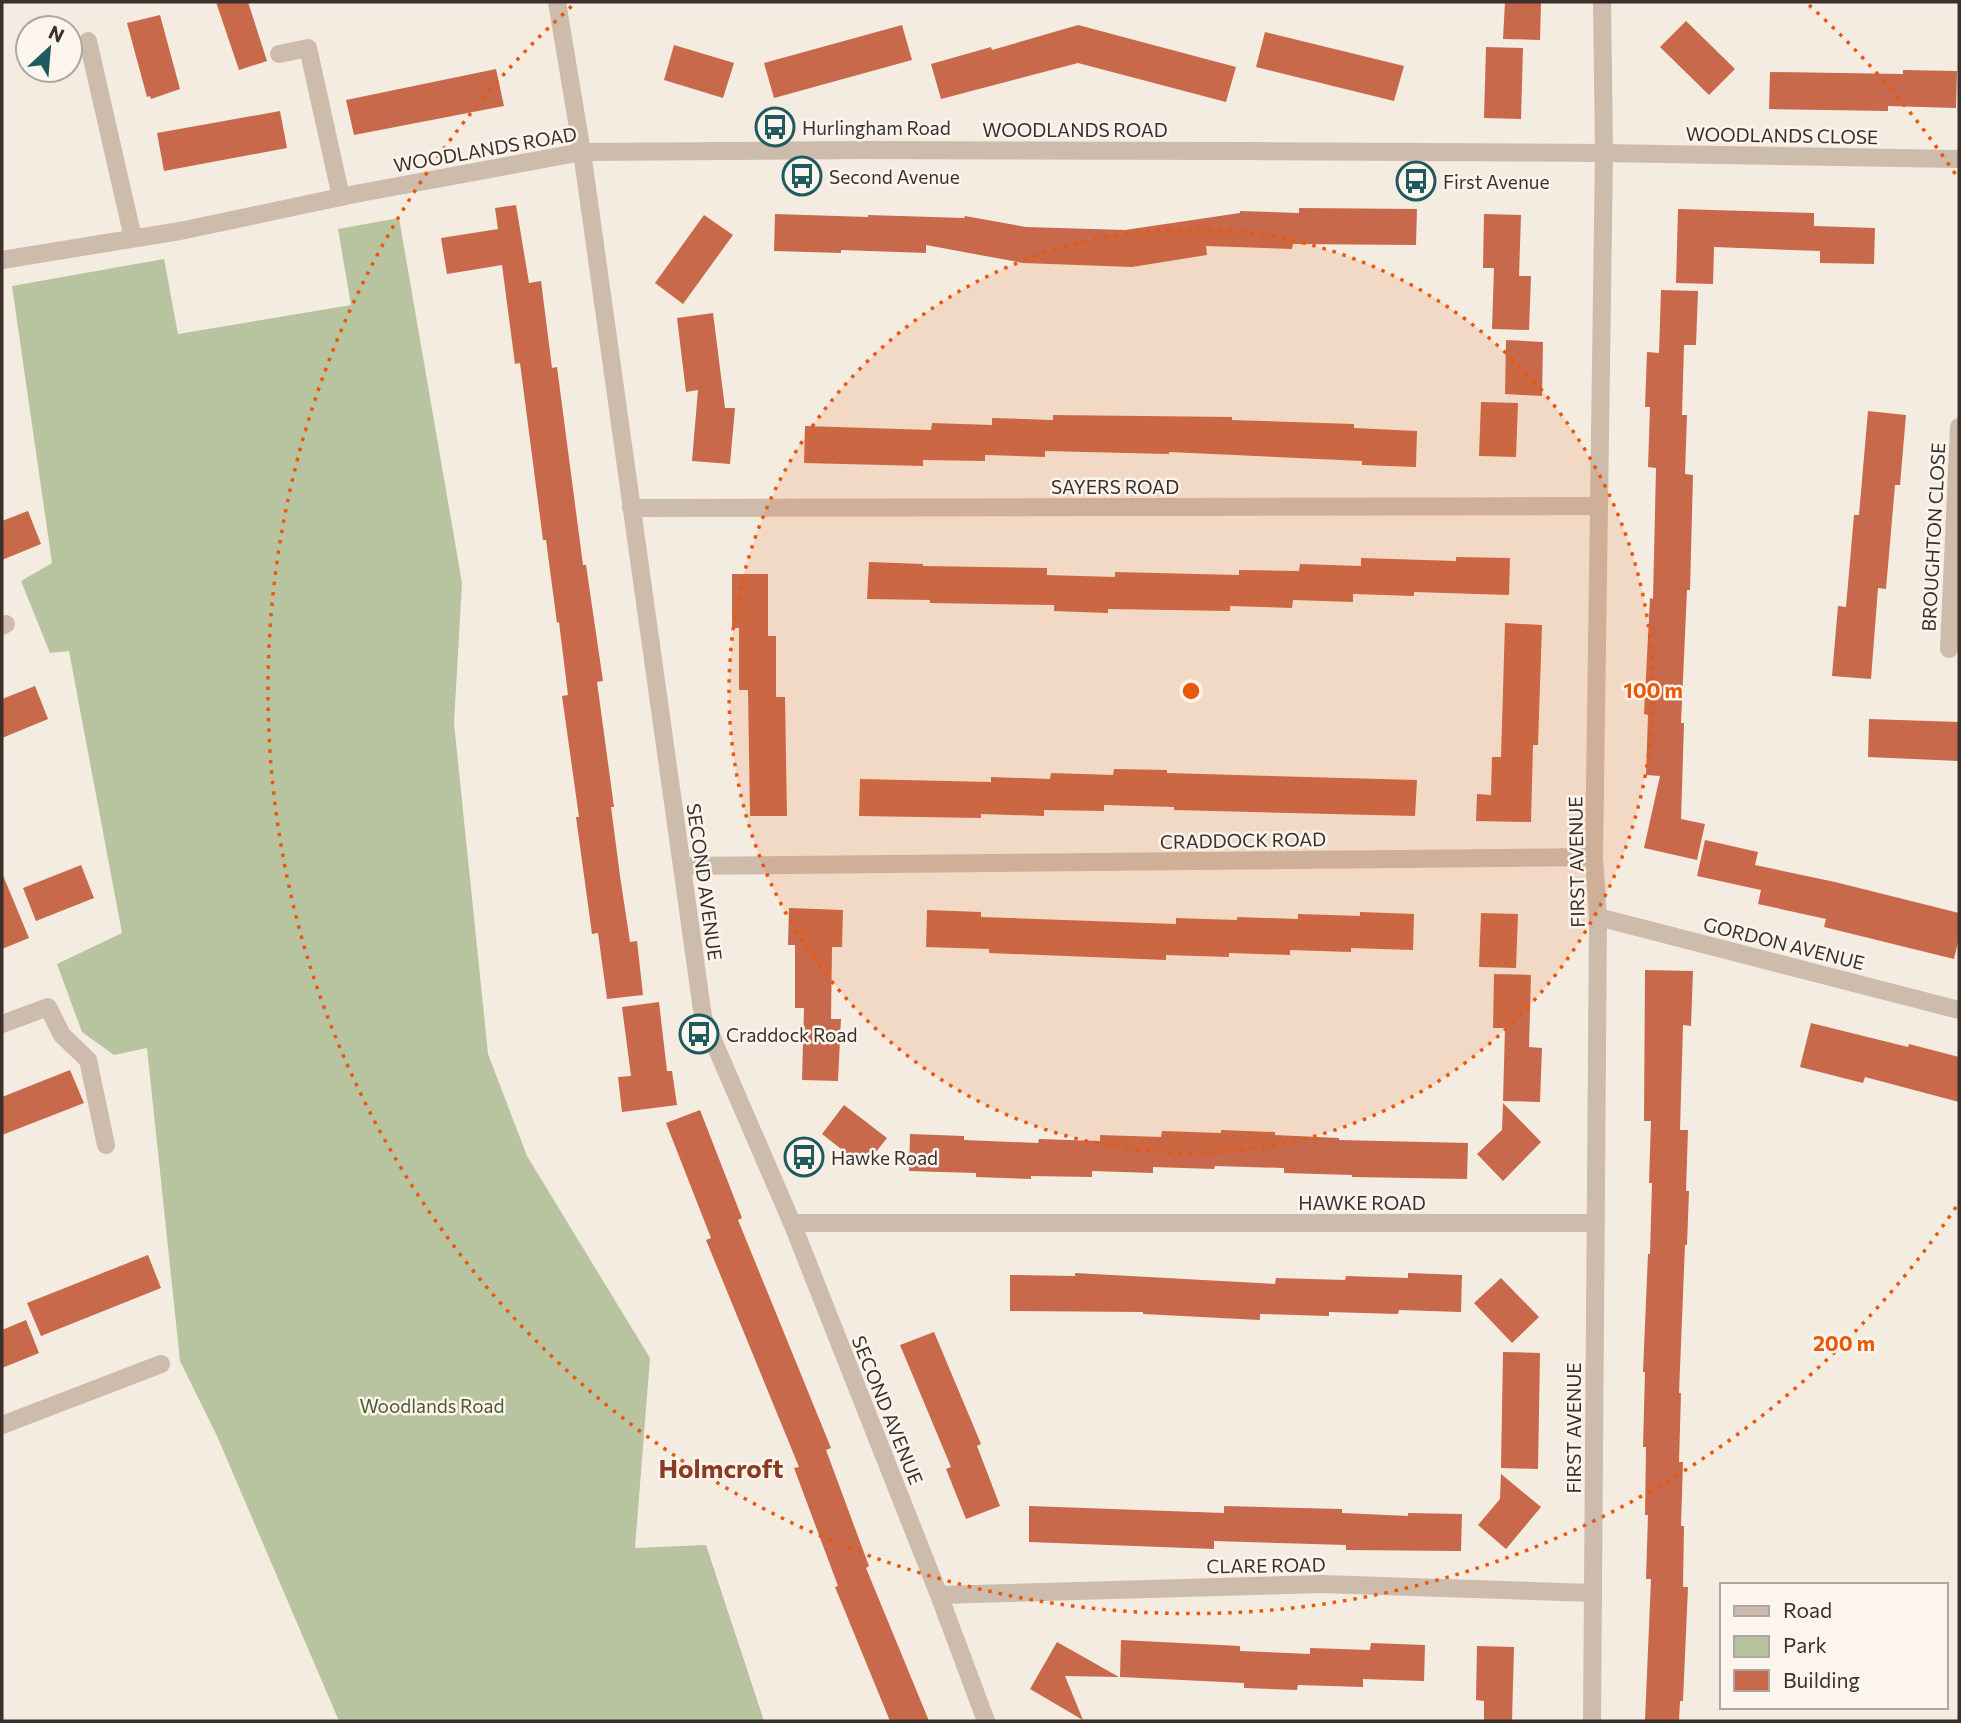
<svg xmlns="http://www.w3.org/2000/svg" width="1961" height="1723" viewBox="0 0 1961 1723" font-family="Commissioner,sans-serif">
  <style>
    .green { fill: #b8c4a0 }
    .building { fill: #c8694b }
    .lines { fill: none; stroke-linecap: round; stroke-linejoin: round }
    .minor { stroke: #cdbbac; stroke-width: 18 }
    .ring { fill: none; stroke: #e8590c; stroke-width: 3.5; stroke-dasharray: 3.5 7 }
    .labels { text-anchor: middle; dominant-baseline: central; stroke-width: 5; stroke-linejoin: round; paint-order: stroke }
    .poi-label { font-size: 19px; fill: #3b302b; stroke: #fbf5ee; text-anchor: start }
    .street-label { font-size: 19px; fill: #3b302b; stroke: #fbf5ee }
    .park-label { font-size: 19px; fill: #4a5a2e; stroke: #fbf5ee }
    .district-label { font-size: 26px; font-weight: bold; fill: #8c3b22; stroke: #fbf5ee }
    .centre { fill: #e8590c; stroke: #fbf5ee; stroke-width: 3.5 }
    .ring-label { font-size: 21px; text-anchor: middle; font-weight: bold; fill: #e8590c; stroke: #fbf5ee; stroke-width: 5; stroke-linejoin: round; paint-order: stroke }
  </style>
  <rect width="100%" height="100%" fill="#f4ebe1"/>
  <polygon class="green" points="399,218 462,583 454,723 488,1054 527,1156 650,1358 635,1548 706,1545 764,1721 339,1721 217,1436 180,1361 147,1048 114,1055 82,1032 57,964 122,933 69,651 50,653 21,581 52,563 12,286 164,259 178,334 351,305 338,229"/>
  <g class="building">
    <polygon points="216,2 248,2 267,61 239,70"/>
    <polygon points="1505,2 1541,2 1540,40 1503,39"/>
    <polygon points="160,15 180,89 151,99 150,96 147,97 127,23"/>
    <polygon points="1686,21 1735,69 1709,95 1660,47"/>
    <polygon points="902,25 912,60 774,98 764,63"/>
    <polygon points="1078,25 1236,67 1226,102 1078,63 941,99 931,64 991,47 992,50"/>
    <polygon points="1265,32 1404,66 1394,101 1256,67"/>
    <polygon points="674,45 734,63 723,98 664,80"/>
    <polygon points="1486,47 1523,48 1521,119 1484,118"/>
    <polygon points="496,69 504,106 354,135 346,100"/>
    <polygon points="1903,70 1957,71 1956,108 1888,106 1888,111 1769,109 1770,72 1903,74"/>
    <polygon points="280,111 287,148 164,171 157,133"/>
    <polygon points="516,205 529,283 541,281 552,368 557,367 583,565 586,565 603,681 597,682 614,807 611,807 620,876 630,942 637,941 643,995 607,999 598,933 592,934 576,817 579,817 562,696 568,695 559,622 557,623 546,540 543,540 520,363 515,364 502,265 447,274 441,238 498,229 495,208"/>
    <polygon points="1299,208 1417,209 1416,245 1293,244 1292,249 1206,246 1207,255 1132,267 1023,263 926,245 926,253 841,250 841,253 774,251 775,214 868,217 868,215 964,218 965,216 1026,227 1125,230 1240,213 1240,211 1299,213"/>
    <polygon points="1678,209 1814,213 1814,226 1875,228 1874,264 1820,263 1820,251 1714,247 1713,284 1676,283"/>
    <polygon points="1484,214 1521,215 1519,276 1531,276 1529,330 1492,329 1494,268 1483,268"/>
    <polygon points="704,215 733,235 683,304 655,283"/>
    <polygon points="1661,290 1698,291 1696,345 1684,345 1682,415 1687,415 1685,474 1693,475 1690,590 1687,590 1681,723 1684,723 1681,819 1705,824 1697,860 1644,848 1660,776 1646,775 1648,715 1644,714 1650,598 1653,599 1656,468 1648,467 1650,407 1645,407 1647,352 1659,353"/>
    <polygon points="713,313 725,408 735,408 730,464 692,461 698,390 686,392 677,318"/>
    <polygon points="1506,340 1543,342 1542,396 1505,394"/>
    <polygon points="1481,402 1518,403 1516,457 1479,456"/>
    <polygon points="1868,411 1906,415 1900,485 1895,485 1886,589 1878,588 1871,679 1832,676 1838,606 1846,607 1854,515 1859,515"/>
    <polygon points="1053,415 1232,417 1232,420 1354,424 1354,428 1417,431 1416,467 1362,465 1362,461 1169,452 1169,454 1045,451 1045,457 985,455 985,461 923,460 923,466 804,463 805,426 931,430 932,423 992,425 992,418 1053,420"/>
    <polygon points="28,511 41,544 2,560 2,521"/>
    <polygon points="1456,557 1510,558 1509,595 1414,592 1414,596 1353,594 1353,602 1293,600 1292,608 1230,606 1230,611 1108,609 1108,613 1054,611 1054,605 930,603 930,600 867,599 869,562 923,564 923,566 1047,568 1047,575 1115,577 1115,572 1239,575 1239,570 1299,571 1300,564 1361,566 1361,558 1456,561"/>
    <polygon points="732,574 768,574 768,636 776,636 776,697 785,697 787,816 750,816 748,690 739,690 739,628 732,628"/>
    <polygon points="1505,623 1542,625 1538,745 1533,745 1531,822 1476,821 1477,794 1491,795 1492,757 1501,757"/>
    <polygon points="35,686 48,719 2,738 2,699"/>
    <polygon points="1869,719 1959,722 1959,761 1868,757"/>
    <polygon points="1114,769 1167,770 1167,773 1417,780 1415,816 1174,810 1174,807 1104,805 1104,811 1044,810 1044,816 981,814 981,818 859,816 860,779 991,782 991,777 1050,779 1051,773 1113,775"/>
    <polygon points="1705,840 1758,852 1755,865 1835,882 1959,913 1959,938 1954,959 1824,927 1826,919 1758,904 1761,890 1697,876"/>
    <polygon points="81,865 94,898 36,921 23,888"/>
    <polygon points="2,873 29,938 2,949"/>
    <polygon points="789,908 843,910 842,947 832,947 831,1019 841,1019 838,1081 802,1080 804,1008 795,1008 795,945 788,945"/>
    <polygon points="927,910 981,912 981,917 1176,924 1176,918 1237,920 1237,917 1298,919 1298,914 1360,916 1360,912 1414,914 1413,950 1351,948 1351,952 1290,950 1290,955 1229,953 1229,957 1166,955 1166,960 989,953 989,949 926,947"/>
    <polygon points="1481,913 1518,914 1516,968 1479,967"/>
    <polygon points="1645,970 1693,971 1691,1026 1683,1025 1680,1130 1688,1130 1686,1191 1689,1191 1687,1245 1685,1245 1679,1393 1681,1393 1679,1462 1683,1462 1681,1526 1684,1526 1683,1587 1688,1587 1683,1701 1680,1701 1679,1721 1645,1721 1651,1579 1646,1579 1648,1515 1645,1515 1646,1447 1643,1447 1645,1372 1643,1372 1648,1254 1650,1254 1652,1183 1649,1183 1651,1121 1644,1121"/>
    <polygon points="1494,974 1531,975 1529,1047 1542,1048 1540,1102 1503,1101 1505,1028 1493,1028"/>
    <polygon points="659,1002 667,1071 672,1071 677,1105 622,1112 618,1077 631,1076 622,1007"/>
    <polygon points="1811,1023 1908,1047 1909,1044 1959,1057 1959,1102 1865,1077 1863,1083 1800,1067"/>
    <polygon points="70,1070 84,1103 2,1135 2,1097"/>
    <polygon points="1503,1103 1541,1142 1503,1181 1477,1154 1502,1130"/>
    <polygon points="844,1105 887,1138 864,1167 822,1134"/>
    <polygon points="700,1110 742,1218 738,1220 831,1448 826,1450 869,1566 866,1568 929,1721 890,1721 835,1587 838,1586 794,1468 799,1467 706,1240 711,1238 666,1123"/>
    <polygon points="1221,1130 1275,1132 1275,1135 1339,1138 1339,1140 1468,1143 1467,1179 1352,1177 1352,1175 1284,1173 1284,1168 1215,1166 1214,1169 1153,1167 1153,1173 1092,1171 1092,1177 1031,1176 1031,1179 976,1177 976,1173 909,1171 910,1134 964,1136 964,1140 1038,1143 1039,1139 1100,1141 1100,1135 1161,1137 1162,1131 1221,1133"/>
    <polygon points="148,1255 161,1288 41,1336 27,1303"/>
    <polygon points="1075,1273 1275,1284 1276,1278 1345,1280 1346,1276 1408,1278 1408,1273 1462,1275 1461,1312 1399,1310 1398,1314 1329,1312 1329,1316 1260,1314 1260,1320 1143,1314 1143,1312 1010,1311 1010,1275 1075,1276"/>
    <polygon points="1501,1278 1539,1317 1512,1343 1474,1303"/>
    <polygon points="26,1320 39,1353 2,1368 2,1330"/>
    <polygon points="934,1332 981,1444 977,1446 1000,1506 966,1519 946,1469 951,1467 900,1345"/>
    <polygon points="1503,1352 1540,1353 1538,1469 1501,1468"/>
    <polygon points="1501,1474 1541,1507 1506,1549 1478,1525 1500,1499"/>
    <polygon points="1029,1506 1224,1513 1224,1506 1342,1509 1342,1513 1408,1516 1408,1513 1462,1514 1461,1551 1346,1550 1346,1545 1214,1541 1214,1549 1029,1542"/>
    <polygon points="1121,1640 1240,1646 1240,1651 1310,1654 1310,1648 1370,1650 1371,1643 1425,1645 1424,1681 1363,1679 1363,1687 1298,1685 1297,1690 1244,1688 1244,1683 1120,1677"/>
    <polygon points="1057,1642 1119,1677 1065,1676 1083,1720 1030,1689"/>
    <polygon points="1477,1646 1514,1647 1512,1721 1484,1721 1484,1701 1476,1700"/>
  </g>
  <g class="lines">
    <g class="minor">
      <polyline points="557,2 582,152 703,1017 792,1223 939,1595 986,1721"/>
      <polyline points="88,41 133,238"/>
      <polyline points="279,54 308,48 341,197"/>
      <polyline points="2,260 180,231 355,194 582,152 863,150 1243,151 1604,153 1959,159"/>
      <polyline points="631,508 1599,506"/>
      <polyline points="2,626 6,624"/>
      <polyline points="1949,649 1959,427"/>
      <polyline points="682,866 1594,857"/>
      <polyline points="1598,917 1959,1010"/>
      <polyline points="2,1024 48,1007 62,1035 88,1060 106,1145"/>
      <polyline points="792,1223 1596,1223"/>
      <polyline points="2,1425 161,1364"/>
      <polyline points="939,1595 1322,1584 1593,1593"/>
      <polyline points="1592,1721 1598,917 1594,857 1604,153 1602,2"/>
    </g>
  </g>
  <circle cx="1191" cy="691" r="462" fill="#e8590c" fill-opacity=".12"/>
  <g class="ring">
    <circle cx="1191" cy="691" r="462"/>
    <path d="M1956 1207A923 923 0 1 1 573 5M1809 5A923 923 0 0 1 1956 175"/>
  </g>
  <defs>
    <symbol id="bus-ring" viewBox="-11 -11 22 22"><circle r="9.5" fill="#fbf5ee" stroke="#1f5a5e" stroke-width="1.5"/><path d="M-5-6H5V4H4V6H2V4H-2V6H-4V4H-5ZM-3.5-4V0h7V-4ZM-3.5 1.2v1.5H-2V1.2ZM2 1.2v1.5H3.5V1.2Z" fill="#1f5a5e"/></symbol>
  </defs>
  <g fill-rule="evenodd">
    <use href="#bus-ring" x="753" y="105" width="44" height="44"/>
    <use href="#bus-ring" x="780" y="154" width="44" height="44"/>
    <use href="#bus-ring" x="1394" y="159" width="44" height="44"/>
    <use href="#bus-ring" x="677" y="1012" width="44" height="44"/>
    <use href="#bus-ring" x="782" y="1135" width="44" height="44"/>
  </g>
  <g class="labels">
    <g class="poi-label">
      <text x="802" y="127">Hurlingham Road</text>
      <text x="829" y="176">Second Avenue</text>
      <text x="1443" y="181">First Avenue</text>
      <text x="726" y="1034">Craddock Road</text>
      <text x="831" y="1157">Hawke Road</text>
    </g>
    <g class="street-label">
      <text x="1075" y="129">WOODLANDS ROAD</text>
      <text transform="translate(1782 135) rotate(1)">WOODLANDS CLOSE</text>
      <text transform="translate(485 149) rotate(-10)">WOODLANDS ROAD</text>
      <text x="1115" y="486">SAYERS ROAD</text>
      <text transform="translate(1933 537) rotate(-87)">BROUGHTON CLOSE</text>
      <text transform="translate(1243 840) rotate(-1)">CRADDOCK ROAD</text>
      <text transform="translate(1576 862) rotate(-91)">FIRST AVENUE</text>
      <text transform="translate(705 882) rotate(82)">SECOND AVENUE</text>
      <text transform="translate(1784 943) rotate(14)">GORDON AVENUE</text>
      <text x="1362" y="1202">HAWKE ROAD</text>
      <text transform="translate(888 1410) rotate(68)">SECOND AVENUE</text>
      <text transform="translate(1573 1428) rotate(-90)">FIRST AVENUE</text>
      <text transform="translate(1266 1565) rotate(-1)">CLARE ROAD</text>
    </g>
    <g class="park-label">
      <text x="432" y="1405">Woodlands Road</text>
    </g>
    <g class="district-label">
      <text x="721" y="1467">Holmcroft</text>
    </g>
  </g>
  <circle cx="1191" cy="691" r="10" class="centre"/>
  <g class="ring-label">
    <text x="1653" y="698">100 m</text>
    <text x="1844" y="1351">200 m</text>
  </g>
  <rect width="1961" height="1723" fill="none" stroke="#3b302b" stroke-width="7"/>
  <rect x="1720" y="1583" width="228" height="126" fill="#fbf5ee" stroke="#aea6a0" stroke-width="2"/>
  <rect x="1734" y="1606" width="35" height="10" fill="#cdbbac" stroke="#aea6a0" stroke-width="2"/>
  <text x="1783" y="1618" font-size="21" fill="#3b302b">Road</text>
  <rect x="1734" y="1636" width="35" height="21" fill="#b8c4a0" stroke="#aea6a0" stroke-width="2"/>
  <text x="1783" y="1653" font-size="21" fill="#3b302b">Park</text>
  <rect x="1734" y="1670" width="35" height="21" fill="#c8694b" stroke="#aea6a0" stroke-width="2"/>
  <text x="1783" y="1688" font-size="21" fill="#3b302b">Building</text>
  <g transform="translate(49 49) rotate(26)"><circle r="33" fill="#fbf5ee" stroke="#aea6a0" stroke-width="2"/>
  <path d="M0-5L12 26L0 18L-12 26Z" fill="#1f5a5e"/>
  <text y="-10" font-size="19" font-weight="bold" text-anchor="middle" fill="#3b302b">N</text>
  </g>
</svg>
